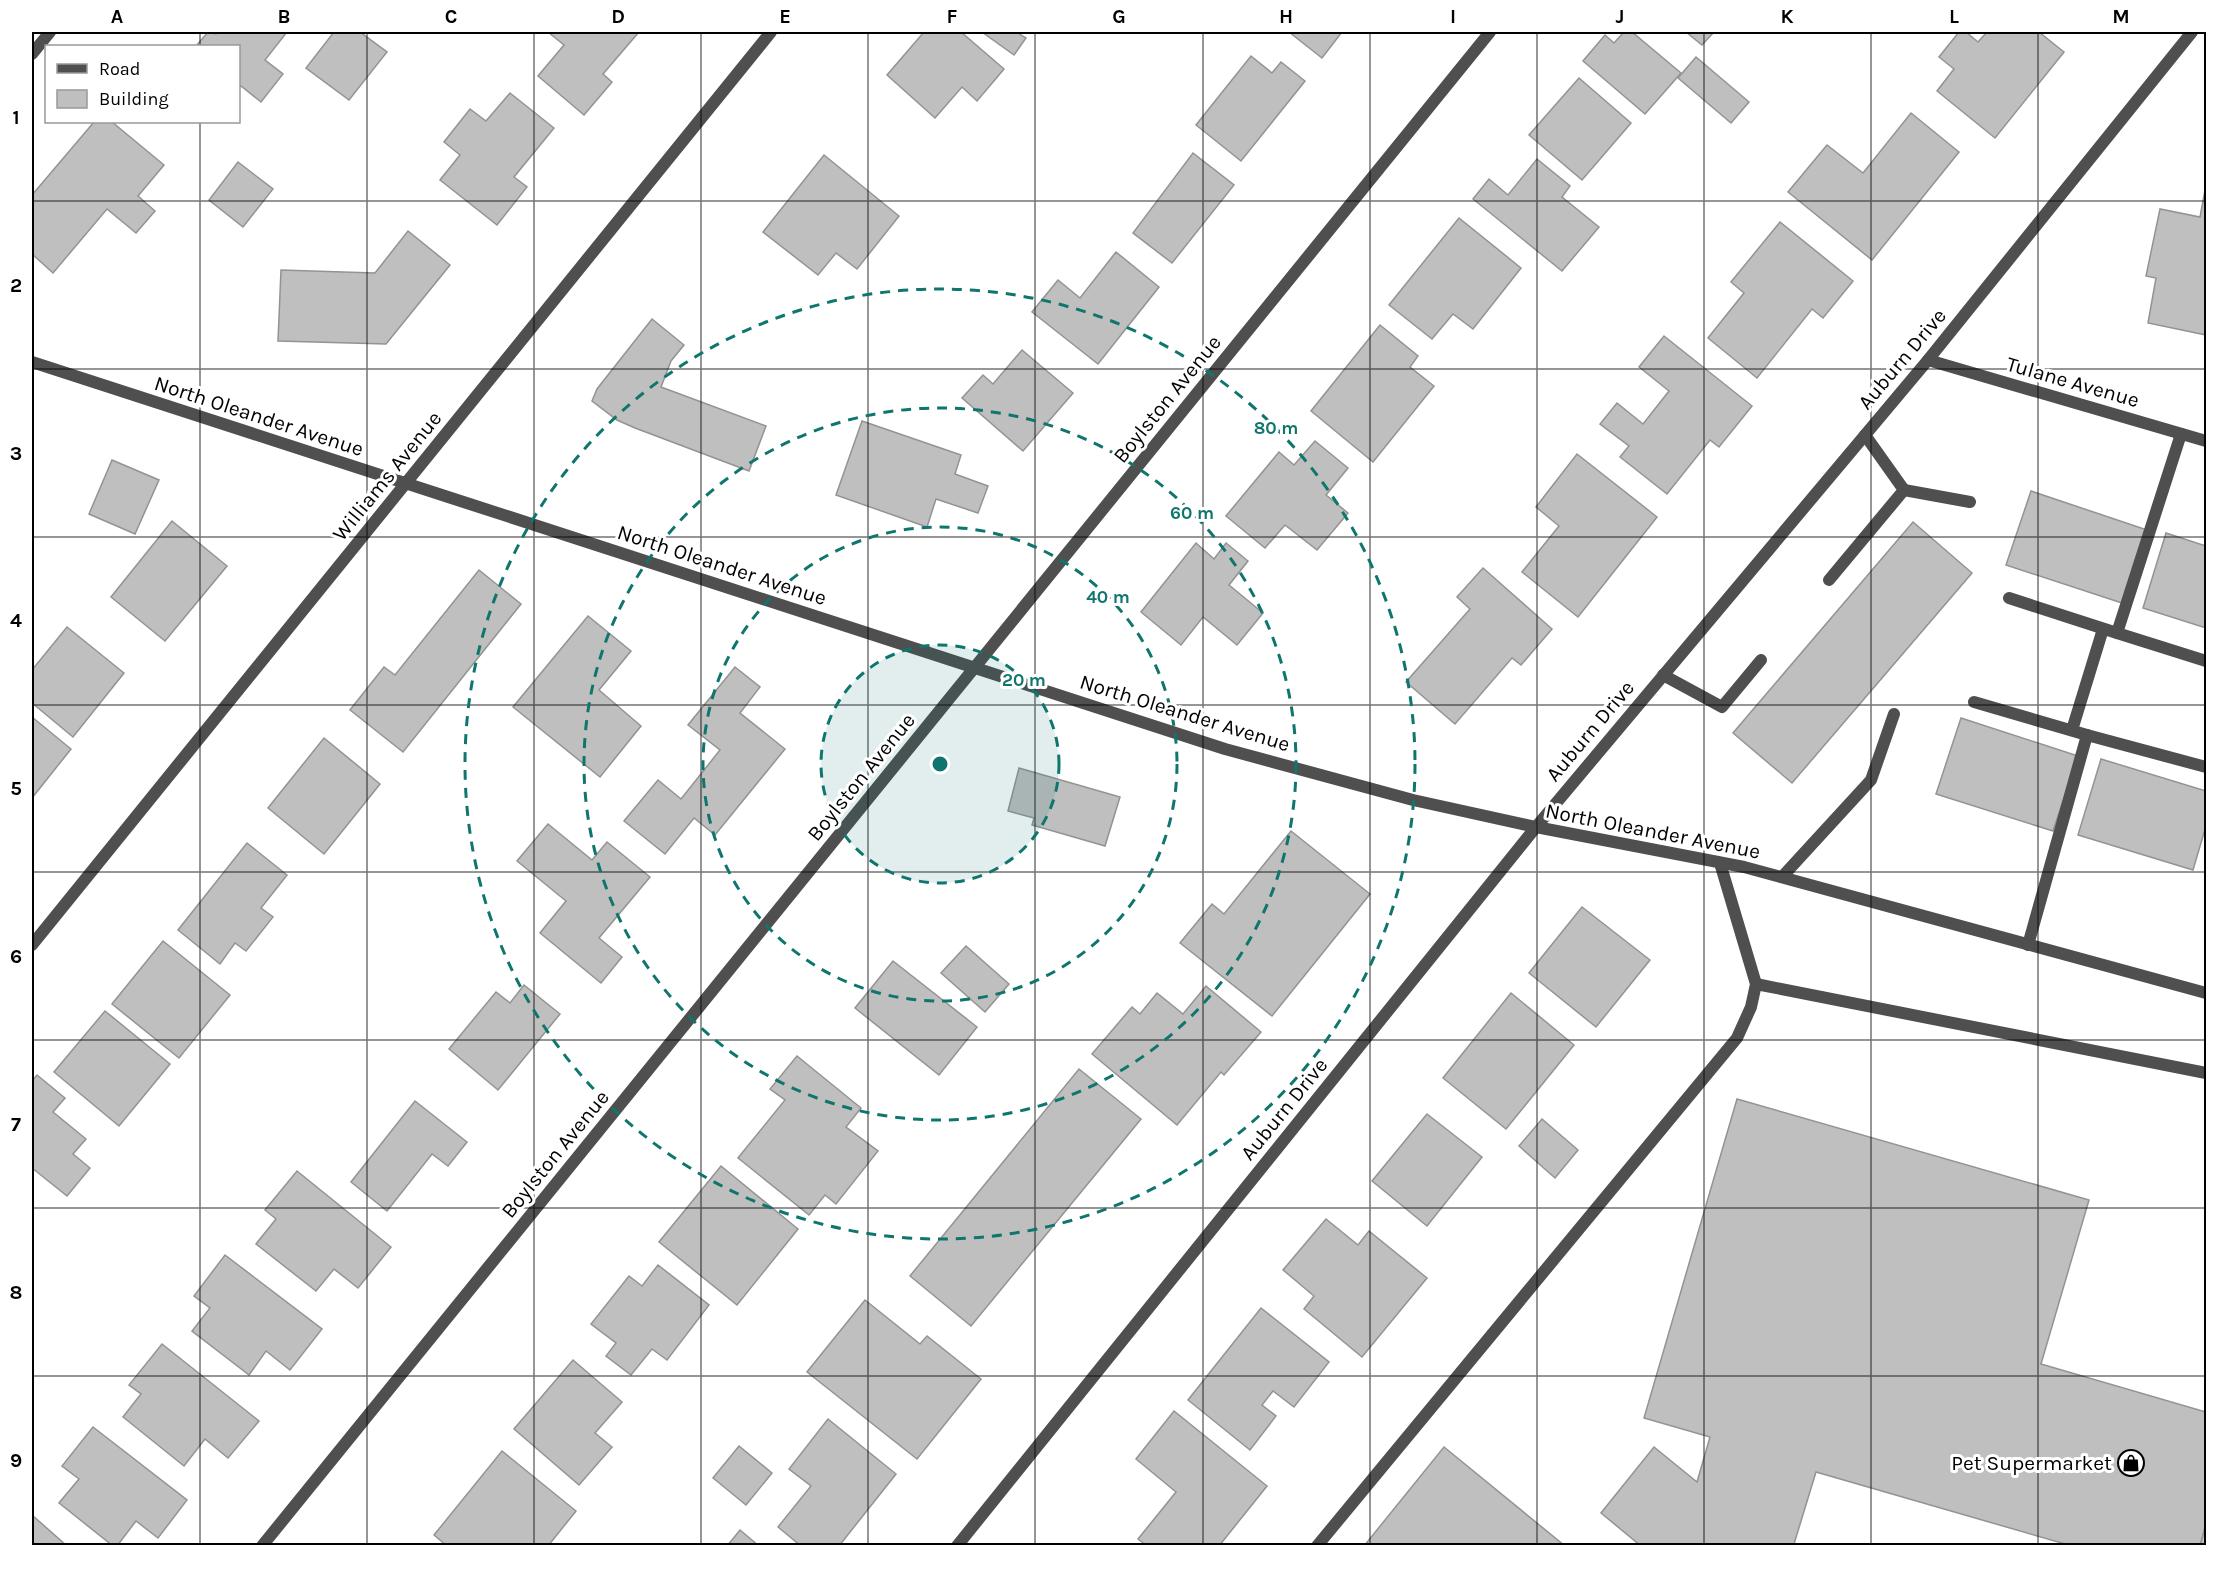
<svg xmlns="http://www.w3.org/2000/svg" width="2238" height="1577" viewBox="0 0 2238 1577" font-family="Karla,sans-serif">
  <style>
    .building { fill: #bfbfbf; stroke: #939393; stroke-width: 1.5 }
    .lines { fill: none; stroke-linecap: round; stroke-linejoin: round }
    .service { stroke: #4f4f4f; stroke-width: 12 }
    .minor { stroke: #4f4f4f; stroke-width: 12 }
    .grid { fill: none; stroke: #000; stroke-width: 1.5; stroke-opacity: 0.55 }
    .ring { fill: none; stroke: #0f766e; stroke-width: 3; stroke-dasharray: 10 8 }
    .labels { text-anchor: middle; dominant-baseline: central; stroke-width: 6; stroke-linejoin: round; paint-order: stroke }
    .street-label { font-size: 21px; fill: #000; stroke: #fff }
    .poi-label { font-size: 21px; fill: #000; stroke: #fff; text-anchor: end }
    .centre { fill: #0f766e; stroke: #fff; stroke-width: 3 }
    .ring-label { font-size: 18px; text-anchor: middle; font-weight: bold; fill: #0f766e; stroke: #fff; stroke-width: 6; stroke-linejoin: round; paint-order: stroke }
    .neatline { fill: none; stroke: #000; stroke-width: 2 }
    .grid-label { font-size: 20px; text-anchor: middle; font-weight: bold; fill: #000 }
  </style>
  <rect width="100%" height="100%" fill="#fff"/>
  <g class="building">
    <polygon points="208,32 216,34 218,32 287,32 265,60 283,74 261,102 241,86 238,89 238,46 196,46"/>
    <polygon points="334,32 360,32 387,52 349,100 306,68"/>
    <polygon points="548,32 639,32 603,74 612,82 584,115 538,76 564,45"/>
    <polygon points="924,32 961,32 1004,69 977,101 962,87 935,118 887,75"/>
    <polygon points="982,32 1016,32 1026,38 1014,55"/>
    <polygon points="1289,32 1342,32 1322,58"/>
    <polygon points="1624,32 1632,32 1681,73 1645,114 1583,61 1605,35 1614,43"/>
    <polygon points="1686,32 1714,32 1702,45"/>
    <polygon points="1959,32 1966,32 1978,42 1987,32 2039,32 2064,52 1995,138 1937,91 1954,69 1939,57"/>
    <polygon points="1251,56 1272,73 1281,62 1305,81 1241,161 1196,125"/>
    <polygon points="1696,57 1749,102 1731,123 1678,78"/>
    <polygon points="1579,78 1631,123 1582,180 1529,135"/>
    <polygon points="510,93 554,128 514,177 527,187 497,225 440,180 460,155 444,142 470,109 486,121"/>
    <polygon points="1911,113 1959,152 1872,260 1788,192 1827,145 1863,173"/>
    <polygon points="94,122 112,122 164,165 138,196 155,211 136,233 107,209 53,273 32,254 32,195"/>
    <polygon points="1193,153 1234,185 1172,263 1133,233"/>
    <polygon points="824,155 899,216 857,269 836,253 818,275 763,232"/>
    <polygon points="1537,159 1570,186 1562,197 1599,227 1562,271 1473,199 1489,179 1508,195"/>
    <polygon points="238,162 273,189 243,227 209,200"/>
    <polygon points="2206,185 2206,335 2148,323 2156,278 2146,276 2160,209 2200,217"/>
    <polygon points="1459,218 1521,268 1473,329 1453,314 1432,339 1389,305"/>
    <polygon points="1780,222 1853,281 1823,318 1812,309 1757,378 1708,338 1744,293 1731,282"/>
    <polygon points="408,231 450,265 386,344 278,341 281,270 375,273"/>
    <polygon points="1116,252 1159,287 1098,364 1032,312 1058,280 1080,298"/>
    <polygon points="652,319 684,345 671,361 661,387 766,426 749,471 635,428 617,420 592,401 597,389"/>
    <polygon points="1380,325 1418,356 1410,367 1434,386 1373,462 1311,411"/>
    <polygon points="1664,336 1752,406 1719,447 1710,440 1667,494 1620,457 1629,446 1600,424 1617,403 1643,424 1669,391 1639,367"/>
    <polygon points="1022,350 1073,393 1023,451 962,398 983,375 993,384"/>
    <polygon points="862,421 961,455 955,474 988,486 978,513 936,499 927,527 836,495"/>
    <polygon points="1315,441 1348,468 1326,495 1348,513 1317,550 1285,525 1265,548 1226,516 1279,452 1294,465"/>
    <polygon points="1577,454 1657,517 1578,617 1522,572 1559,526 1536,507"/>
    <polygon points="112,460 159,480 135,534 89,514"/>
    <polygon points="2031,491 2147,530 2122,603 2006,565"/>
    <polygon points="172,521 227,566 165,641 111,597"/>
    <polygon points="1913,522 1972,573 1792,783 1733,733"/>
    <polygon points="2166,533 2206,546 2206,628 2143,608"/>
    <polygon points="1196,543 1214,559 1226,543 1248,561 1229,585 1263,613 1237,645 1203,617 1181,645 1141,612"/>
    <polygon points="1483,568 1552,629 1521,665 1512,658 1455,724 1406,682 1470,609 1457,597"/>
    <polygon points="479,570 521,604 403,752 350,710 384,667 395,675"/>
    <polygon points="588,616 631,651 599,690 641,726 600,777 513,707"/>
    <polygon points="67,627 124,673 73,737 32,703 32,670"/>
    <polygon points="735,667 760,687 740,713 785,749 715,835 694,818 665,854 624,821 658,780 681,799 720,750 688,725"/>
    <polygon points="32,717 71,749 32,798"/>
    <polygon points="1961,718 2078,756 2053,831 1936,794"/>
    <polygon points="324,738 380,784 324,854 268,808"/>
    <polygon points="2101,759 2206,791 2206,826 2193,870 2078,835"/>
    <polygon points="1019,768 1120,797 1105,846 1032,825 1034,818 1008,811"/>
    <polygon points="548,824 592,860 607,842 650,877 599,938 622,957 601,983 540,933 566,901 517,861"/>
    <polygon points="1291,831 1370,894 1272,1016 1180,943 1212,904 1224,914"/>
    <polygon points="247,843 287,875 261,908 273,917 246,951 235,943 220,964 178,930"/>
    <polygon points="1582,907 1650,960 1596,1027 1529,973"/>
    <polygon points="163,941 230,995 179,1058 112,1004"/>
    <polygon points="966,946 1009,984 985,1012 941,973"/>
    <polygon points="893,961 977,1027 939,1075 855,1008"/>
    <polygon points="524,985 560,1014 498,1090 449,1049 496,992 510,1003"/>
    <polygon points="1206,986 1261,1032 1224,1075 1221,1072 1177,1125 1092,1054 1132,1007 1140,1014 1157,993 1183,1014"/>
    <polygon points="1511,993 1574,1045 1506,1129 1443,1078"/>
    <polygon points="105,1011 170,1064 119,1126 54,1072"/>
    <polygon points="797,1056 861,1108 846,1127 878,1151 836,1204 825,1195 809,1215 738,1158 785,1100 770,1089"/>
    <polygon points="1079,1069 1141,1119 971,1326 910,1276"/>
    <polygon points="37,1075 65,1098 53,1112 86,1139 73,1154 90,1168 67,1196 32,1168 32,1081"/>
    <polygon points="1737,1099 2089,1200 2041,1364 2206,1412 2206,1524 2200,1546 2072,1546 1816,1472 1794,1544 1796,1546 1641,1546 1601,1513 1654,1447 1697,1482 1710,1437 1644,1418"/>
    <polygon points="415,1101 467,1142 448,1166 432,1154 387,1211 351,1182"/>
    <polygon points="1427,1114 1482,1157 1427,1226 1372,1181"/>
    <polygon points="1542,1119 1578,1150 1555,1178 1519,1146"/>
    <polygon points="721,1166 798,1229 737,1305 659,1242"/>
    <polygon points="297,1171 391,1247 358,1288 334,1269 316,1291 256,1244 276,1219 265,1210"/>
    <polygon points="1326,1219 1358,1245 1369,1231 1427,1278 1362,1357 1304,1309 1314,1296 1283,1270"/>
    <polygon points="225,1255 322,1329 290,1370 266,1351 249,1375 192,1331 210,1308 194,1296"/>
    <polygon points="658,1265 709,1305 667,1360 652,1349 631,1375 606,1356 616,1343 591,1324 629,1276 642,1286"/>
    <polygon points="865,1300 920,1344 927,1336 981,1379 917,1459 807,1372"/>
    <polygon points="1261,1308 1329,1362 1294,1407 1273,1391 1262,1405 1276,1416 1250,1450 1188,1400"/>
    <polygon points="162,1344 259,1421 228,1458 205,1439 184,1466 123,1417 141,1394 129,1385"/>
    <polygon points="573,1360 622,1402 595,1433 612,1447 579,1485 514,1429"/>
    <polygon points="1174,1411 1267,1486 1219,1546 1147,1546 1138,1539 1176,1492 1136,1459"/>
    <polygon points="828,1419 896,1474 839,1546 801,1546 778,1527 811,1486 789,1469"/>
    <polygon points="93,1427 187,1500 158,1538 136,1521 117,1546 113,1546 59,1503 79,1479 62,1466"/>
    <polygon points="739,1446 772,1473 746,1505 713,1478"/>
    <polygon points="1444,1447 1565,1546 1364,1546"/>
    <polygon points="502,1451 576,1511 548,1546 447,1546 434,1535"/>
    <polygon points="32,1515 67,1546 32,1546"/>
    <polygon points="2206,1524 2206,1546 2200,1546"/>
    <polygon points="740,1530 759,1546 727,1546"/>
  </g>
  <g class="lines">
    <g class="service">
      <polyline points="1904,490 1970,502"/>
      <polyline points="1829,580 1904,490 1865,435"/>
      <polyline points="1663,675 1722,707 1761,660"/>
      <polyline points="1756,984 2206,1073"/>
      <polyline points="1317,1546 1737,1038 1751,1007 1756,984 1720,863"/>
    </g>
    <g class="minor">
      <polyline points="32,54 50,32"/>
      <polyline points="1928,360 2206,441"/>
      <polyline points="32,362 1225,749 1413,800 1536,827 1744,867 2206,993"/>
      <polyline points="2181,434 2117,633 2206,661"/>
      <polyline points="2009,598 2117,633"/>
      <polyline points="1974,702 2087,735"/>
      <polyline points="2072,730 2103,629"/>
      <polyline points="1782,877 1871,780 1894,714"/>
      <polyline points="32,945 771,32"/>
      <polyline points="2028,945 2087,735 2206,767"/>
      <polyline points="262,1546 1490,32"/>
      <polyline points="957,1546 1536,827 1928,360 2192,32"/>
    </g>
  </g>
  <path class="grid" d="M 200,32 L 200,46M 367,32 L 367,1546M 534,32 L 534,1546M 701,32 L 701,1546M 868,32 L 868,1546M 1035,32 L 1035,1546M 1203,32 L 1203,1546M 1370,32 L 1370,1546M 1537,32 L 1537,1546M 1704,32 L 1704,1546M 1871,32 L 1871,1546M 2038,32 L 2038,1546M 200,122 L 200,1546M 32,201 L 2206,201M 32,369 L 2206,369M 32,537 L 2206,537M 32,705 L 2206,705M 32,872 L 2206,872M 32,1040 L 2206,1040M 32,1208 L 2206,1208M 32,1376 L 2206,1376"/>
  <circle cx="940" cy="764" r="119" fill="#0f766e" fill-opacity=".12"/>
  <g class="ring">
    <circle cx="940" cy="764" r="119"/>
    <circle cx="940" cy="764" r="237"/>
    <circle cx="940" cy="764" r="356"/>
    <circle cx="940" cy="764" r="475"/>
  </g>
  <defs>
    <symbol id="shop-ring" viewBox="-11 -11 22 22"><circle r="9.5" fill="#fff" stroke="#000" stroke-width="1.5"/><path d="M-5-2.5h2.3a2.7 3.5 0 0 1 5.4 0H5L5.5 6h-11ZM-1.5-2.5h3a1.5 2.3 0 0 0-3 0Z" fill="#000"/></symbol>
  </defs>
  <g fill-rule="evenodd">
    <use href="#shop-ring" x="2116" y="1448" width="30" height="30"/>
  </g>
  <g class="labels">
    <g class="street-label">
      <text transform="translate(1902 359) rotate(-50)">Auburn Drive</text>
      <text transform="translate(2073 382) rotate(16)">Tulane Avenue</text>
      <text transform="translate(1167 399) rotate(-51)">Boylston Avenue</text>
      <text transform="translate(259 416) rotate(18)">North Oleander Avenue</text>
      <text transform="translate(387 476) rotate(-51)">Williams Avenue</text>
      <text transform="translate(722 565) rotate(18)">North Oleander Avenue</text>
      <text transform="translate(1185 713) rotate(17)">North Oleander Avenue</text>
      <text transform="translate(1590 731) rotate(-50)">Auburn Drive</text>
      <text transform="translate(861 777) rotate(-51)">Boylston Avenue</text>
      <text transform="translate(1653 831) rotate(11)">North Oleander Avenue</text>
      <text transform="translate(1284 1109) rotate(-51)">Auburn Drive</text>
      <text transform="translate(555 1154) rotate(-51)">Boylston Avenue</text>
    </g>
    <g class="poi-label">
      <text x="2112" y="1463">Pet Supermarket</text>
    </g>
  </g>
  <circle cx="940" cy="764" r="9" class="centre"/>
  <g class="ring-label">
    <text x="1276" y="434">80 m</text>
    <text x="1192" y="519">60 m</text>
    <text x="1108" y="603">40 m</text>
    <text x="1024" y="686">20 m</text>
  </g>
  <rect width="2238" height="1577" fill="none" stroke="#ffffff" stroke-width="66"/>
  <rect x="45" y="45" width="195" height="78" fill="#ffffff" stroke="#999999" stroke-width="1.5"/>
  <rect x="57" y="64" width="30" height="9" fill="#4f4f4f" stroke="#999999" stroke-width="1.5"/>
  <text x="99" y="75" font-size="18" fill="#000000">Road</text>
  <rect x="57" y="90" width="30" height="18" fill="#bfbfbf" stroke="#999999" stroke-width="1.5"/>
  <text x="99" y="105" font-size="18" fill="#000000">Building</text>
  <rect x="33" y="33" width="2172" height="1511" class="neatline"/>
  <g class="grid-label">
    <text x="117" y="23">A</text>
    <text x="284" y="23">B</text>
    <text x="451" y="23">C</text>
    <text x="618" y="23">D</text>
    <text x="785" y="23">E</text>
    <text x="952" y="23">F</text>
    <text x="1119" y="23">G</text>
    <text x="1286" y="23">H</text>
    <text x="1453" y="23">I</text>
    <text x="1620" y="23">J</text>
    <text x="1787" y="23">K</text>
    <text x="1954" y="23">L</text>
    <text x="2121" y="23">M</text>
    <text x="16" y="124">1</text>
    <text x="16" y="292">2</text>
    <text x="16" y="460">3</text>
    <text x="16" y="627">4</text>
    <text x="16" y="795">5</text>
    <text x="16" y="963">6</text>
    <text x="16" y="1131">7</text>
    <text x="16" y="1299">8</text>
    <text x="16" y="1467">9</text>
  </g>
</svg>
